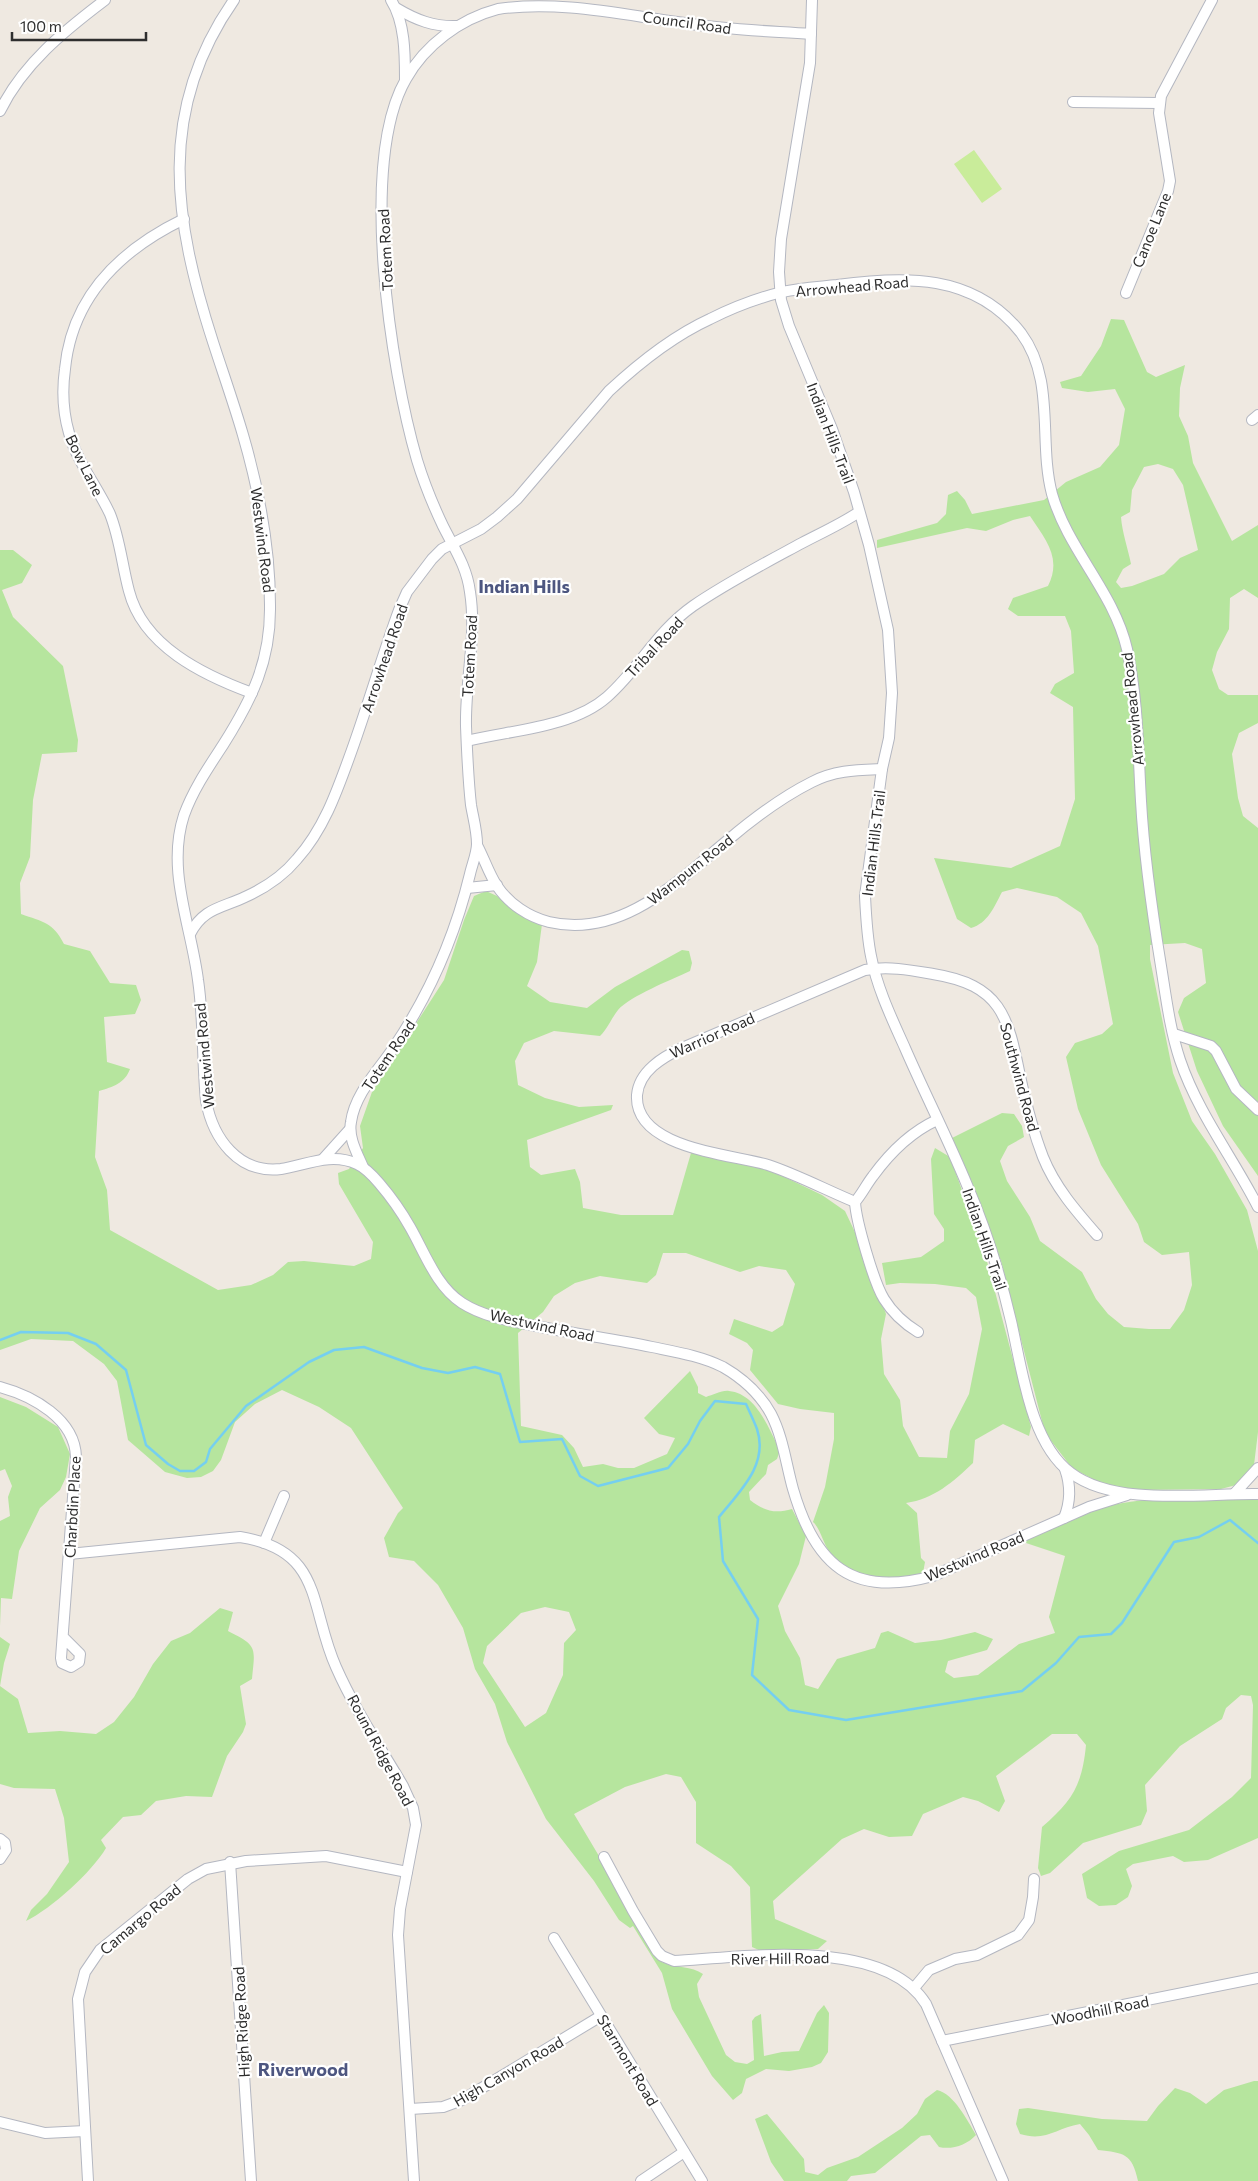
<svg xmlns="http://www.w3.org/2000/svg" width="1258" height="2181" viewBox="0 0 1258 2181" font-family="Commissioner,sans-serif">
  <style>
    .green { fill: #b6e59e; fill-rule: evenodd }
    .pitch { fill: #c9ec9a }
    .lines { fill: none; stroke-linecap: round; stroke-linejoin: round }
    .stream { stroke: #75cff0; stroke-width: 2.5 }
    .street-casing { stroke: #b4b7c1; stroke-width: 12 }
    .street { stroke: #fff; stroke-width: 10 }
    .labels { text-anchor: middle; dominant-baseline: central; stroke-width: 4.5; stroke-linejoin: round; paint-order: stroke }
    .street-label { font-size: 15px; fill: #2e2e2e; stroke: #fff }
    .quarter-label { font-size: 18px; font-weight: bold; fill: #4d5680; stroke: #fff }
  </style>
  <rect width="100%" height="100%" fill="#efe9e1"/>
  <g class="green">
    <path d="M 1111,319 L 1124,320 L 1147,372 L 1156,377 L 1185,365 L 1180,388 L 1179,416 L 1188,436 L 1193,463 L 1232,541 L 1258,525 L 1258,598 L 1244,589 L 1230,598 L 1229,629 L 1217,652 L 1212,670 L 1219,689 L 1228,695 L 1258,695 L 1258,723 L 1239,733 L 1232,754 L 1238,798 L 1243,816 L 1258,828 L 1258,1176 L 1223,1126 L 1197,1071 L 1178,1012 L 1184,998 L 1206,983 L 1202,949 L 1185,943 L 1150,945 L 1150,959 L 1173,1073 L 1192,1121 L 1215,1154 L 1247,1210 L 1258,1251 L 1258,1432 L 1254,1465 L 1249,1474 L 1236,1485 L 1221,1489 L 1136,1490 L 1104,1485 L 1072,1468 L 1045,1433 L 1001,1261 L 952,1138 L 1002,1113 L 1014,1114 L 1022,1126 L 1024,1137 L 1008,1146 L 1000,1161 L 1007,1181 L 1030,1217 L 1040,1241 L 1082,1272 L 1096,1299 L 1108,1314 L 1124,1327 L 1149,1329 L 1170,1329 L 1184,1310 L 1192,1285 L 1189,1252 L 1162,1255 L 1144,1242 L 1138,1224 L 1101,1165 L 1078,1109 L 1066,1057 L 1075,1043 L 1102,1034 L 1113,1024 L 1098,946 L 1081,913 L 1057,897 L 1017,888 L 1002,892 C 994,907 988,923 971,928 L 957,919 L 934,858 L 1011,868 L 1060,846 L 1075,799 L 1073,707 L 1050,693 L 1055,684 L 1074,673 L 1071,631 L 1065,616 L 1018,616 L 1008,609 L 1013,598 L 1048,586 C 1062,558 1046,540 1030,516 L 1013,520 L 986,531 L 967,528 L 877,548 L 877,540 L 937,523 L 946,514 L 948,495 L 957,491 L 965,500 L 972,514 L 1044,500 L 1066,482 L 1100,467 L 1119,445 L 1125,409 L 1115,389 L 1088,392 L 1062,388 L 1060,382 L 1081,376 L 1101,346 ZM 1158,464 L 1173,469 L 1183,485 L 1198,550 L 1180,558 L 1164,574 L 1132,586 L 1121,588 L 1116,582 L 1123,569 L 1131,564 C 1128,549 1122,532 1121,517 L 1130,512 L 1132,490 L 1144,467 Z"/>
    <path d="M 0,550 L 13,550 L 32,565 L 22,583 L 2,590 L 13,617 L 63,666 L 78,740 L 77,752 L 42,754 L 33,800 L 30,857 L 20,883 L 21,914 C 43,922 53,922 64,944 L 90,951 L 110,983 L 136,985 L 141,1000 L 135,1014 L 104,1017 L 107,1062 L 130,1069 C 125,1083 113,1087 99,1091 L 95,1157 L 107,1190 L 110,1230 L 218,1290 L 251,1285 L 273,1275 L 288,1262 L 304,1261 L 354,1266 L 371,1259 L 373,1242 L 339,1184 L 338,1173 L 349,1169 L 363,1148 L 360,1126 L 372,1092 L 444,980 L 464,920 L 474,896 L 486,891 L 497,896 L 509,906 L 542,924 L 537,962 L 527,986 L 550,1002 L 587,1008 L 615,987 L 682,950 L 689,951 L 692,963 L 690,971 C 671,980 630,996 618,1010 C 611,1019 608,1028 600,1036 L 554,1031 L 524,1043 L 515,1061 L 518,1085 L 545,1098 L 579,1107 L 613,1105 L 611,1110 L 527,1140 L 530,1167 L 541,1175 L 575,1169 L 580,1182 L 583,1208 L 621,1215 L 673,1215 L 691,1153 L 772,1171 L 822,1195 L 845,1211 L 862,1247 L 886,1314 L 881,1339 L 884,1374 L 900,1400 L 903,1426 L 919,1457 L 947,1458 L 950,1431 L 969,1394 L 982,1329 L 976,1297 L 966,1288 L 935,1284 L 900,1283 L 886,1285 L 882,1263 L 921,1257 L 944,1241 L 944,1229 L 934,1214 L 931,1159 L 935,1148 L 950,1157 L 985,1254 L 1031,1427 L 1029,1436 L 1003,1424 L 975,1440 L 973,1463 C 953,1482 934,1499 906,1503 L 917,1513 L 921,1558 L 925,1562 L 923,1573 L 917,1577 C 887,1578 853,1581 832,1555 C 823,1545 821,1529 813,1522 L 825,1487 L 834,1439 L 834,1413 L 800,1409 L 778,1404 L 750,1370 L 753,1350 L 747,1343 L 729,1334 L 734,1319 L 772,1332 L 783,1325 L 795,1284 L 786,1270 L 759,1266 L 740,1272 L 686,1253 L 663,1253 L 656,1275 L 647,1283 L 600,1276 L 575,1283 L 554,1296 L 543,1312 L 518,1333 L 521,1426 L 562,1435 L 574,1448 L 583,1467 L 603,1464 L 618,1468 L 634,1468 L 667,1454 L 675,1438 L 659,1434 L 644,1418 L 690,1371 L 698,1387 L 698,1393 L 706,1397 C 713,1395 722,1390 729,1391 C 757,1394 768,1428 780,1450 L 777,1459 L 768,1465 L 766,1474 L 749,1492 L 750,1500 C 764,1511 775,1514 792,1509 L 806,1536 L 799,1564 L 778,1606 L 785,1631 L 800,1658 L 805,1685 L 818,1689 L 837,1659 L 875,1648 L 881,1633 L 888,1631 L 915,1643 L 941,1640 L 975,1632 L 993,1639 L 987,1650 L 948,1661 L 945,1672 L 954,1678 L 978,1675 L 1019,1644 L 1055,1633 L 1049,1617 L 1065,1556 L 1023,1542 C 1052,1529 1081,1512 1112,1505 C 1157,1495 1212,1498 1258,1500 L 1258,1838 L 1208,1860 L 1184,1862 L 1173,1856 L 1133,1864 L 1126,1869 L 1132,1886 L 1128,1897 L 1116,1905 L 1099,1906 L 1087,1898 L 1082,1874 L 1119,1851 L 1189,1830 L 1232,1797 L 1251,1778 L 1253,1705 L 1251,1696 L 1241,1695 L 1226,1708 L 1222,1719 L 1180,1746 L 1145,1785 L 1147,1811 L 1141,1825 L 1083,1843 L 1050,1873 L 1041,1876 L 1038,1868 L 1042,1827 C 1072,1801 1082,1786 1086,1745 L 1077,1734 L 1052,1734 L 996,1776 L 1005,1801 L 999,1812 L 978,1801 L 963,1797 L 923,1814 L 912,1836 L 889,1837 L 864,1829 L 842,1839 L 773,1901 L 775,1919 L 827,1941 L 818,1949 L 761,1951 L 752,1947 L 750,1887 L 731,1866 L 696,1843 L 696,1802 L 681,1777 L 666,1774 L 625,1787 L 574,1814 L 662,1962 C 675,1968 692,1966 703,1974 L 697,1984 L 699,1997 L 726,2055 L 735,2062 L 747,2064 L 754,2060 L 752,2021 L 755,2017 L 761,2014 L 764,2056 L 782,2052 L 799,2051 L 817,2013 L 824,2005 L 829,2013 L 828,2052 L 821,2063 L 812,2067 L 789,2071 L 766,2069 L 746,2079 L 742,2093 L 733,2100 L 712,2076 L 672,2009 L 662,1973 L 633,1926 L 630,1928 L 619,1920 L 594,1881 L 546,1819 L 507,1742 L 495,1704 L 475,1669 L 463,1628 L 438,1585 L 414,1561 L 389,1557 L 384,1538 L 398,1513 L 403,1508 L 351,1428 L 319,1407 L 282,1390 L 255,1404 L 235,1422 L 221,1460 L 213,1471 L 201,1477 L 187,1478 L 165,1472 L 128,1440 L 117,1381 L 104,1364 L 73,1341 L 31,1339 L 0,1350 ZM 545,1607 L 569,1612 L 576,1630 L 564,1643 L 563,1675 L 546,1713 L 525,1727 L 483,1663 L 487,1646 L 521,1613 Z"/>
    <polygon points="0,1397 26,1407 58,1427 70,1454 66,1477 60,1490 40,1508 19,1551 12,1599 1,1598 0,1626 0,1521 10,1516 8,1497 12,1486 5,1469 0,1471"/>
    <path d="M 220,1608 L 233,1612 L 228,1631 C 258,1646 255,1647 252,1679 L 240,1686 L 246,1724 L 243,1732 L 227,1756 L 212,1797 L 186,1796 L 156,1801 L 141,1815 L 123,1817 L 101,1840 L 106,1848 C 92,1872 51,1909 26,1921 L 31,1910 L 47,1894 L 69,1862 L 64,1818 L 55,1789 L 14,1788 L 0,1784 L 0,1637 L 10,1644 L 4,1663 L 0,1686 L 18,1699 L 28,1733 L 60,1731 L 96,1734 L 114,1722 L 134,1697 L 153,1664 L 171,1641 L 190,1633 Z"/>
    <path d="M 1254,2081 L 1258,2081 L 1258,2181 L 1138,2181 C 1132,2153 1124,2153 1098,2150 L 1089,2135 L 1080,2124 C 1056,2128 1046,2142 1020,2134 L 1016,2124 L 1019,2109 L 1028,2108 L 1102,2119 L 1147,2121 L 1158,2106 L 1175,2088 L 1190,2093 L 1206,2104 L 1224,2090 Z"/>
    <path d="M 937,2090 C 954,2094 967,2120 976,2135 C 967,2145 952,2150 939,2147 L 930,2135 L 921,2136 L 875,2173 L 851,2176 L 847,2181 L 784,2181 L 771,2162 L 755,2119 L 767,2114 L 804,2159 L 805,2172 L 818,2175 L 827,2168 L 858,2157 L 902,2128 L 917,2114 L 925,2099 Z"/>
  </g>
  <polygon class="pitch" points="974,150 1002,189 982,203 954,164"/>
  <g class="lines">
    <path class="stream" d="M 0,1340 L 21,1332 L 68,1333 L 96,1344 L 126,1370 L 146,1445 L 168,1464 L 180,1471 L 194,1471 L 206,1462 L 210,1449 L 246,1406 L 309,1362 L 334,1350 L 364,1347 L 422,1368 L 448,1373 L 475,1367 L 500,1374 L 520,1442 L 562,1439 L 580,1476 L 598,1486 L 668,1468 L 688,1444 L 700,1421 L 715,1401 L 746,1404 C 750,1413 754,1421 757,1429 C 769,1465 739,1492 719,1517 L 723,1561 L 758,1619 L 752,1675 L 789,1710 L 846,1720 L 1022,1691 L 1056,1663 L 1079,1637 L 1111,1634 L 1122,1623 L 1174,1542 L 1199,1537 L 1230,1520 L 1258,1543"/>
    <defs>
      <g id="street">
        <path d="M 234,0 C 156,111 174,221 213,342 C 223,373 234,404 243,435 C 259,490 270,548 270,605 C 271,661 252,699 223,745 C 208,768 193,790 184,815 C 166,870 191,925 198,980 C 204,1020 202,1060 206,1101 C 213,1138 238,1174 281,1169 C 306,1165 331,1152 357,1164 C 366,1168 373,1176 379,1183 C 391,1197 401,1211 410,1227 C 425,1253 436,1286 462,1303 C 484,1317 511,1321 536,1326 C 575,1334 614,1339 652,1347 C 676,1352 701,1356 723,1367 C 742,1378 760,1394 771,1414 C 783,1437 786,1464 793,1489 C 815,1565 852,1598 933,1576 L 1089,1507 L 1127,1495"/>
        <path d="M 391,0 C 405,22 405,54 405,79"/>
        <path d="M 812,0 L 810,63 L 781,239 L 779,272 L 781,300 L 789,326 L 832,429 L 854,492 L 869,545 L 888,630 L 892,693 L 889,738 L 882,769 L 865,896 C 866,916 867,937 871,956 C 877,988 892,1019 905,1048 C 925,1094 948,1139 967,1185 C 986,1229 1000,1274 1011,1321 C 1022,1368 1030,1443 1071,1473 C 1116,1507 1203,1493 1258,1494"/>
        <path d="M 396,8 C 416,20 434,27 457,26"/>
        <polyline points="1073,102 1159,103"/>
        <path d="M 0,111 C 23,64 64,31 105,0"/>
        <path d="M 184,219 C 120,250 72,296 65,369 C 62,390 63,412 69,433 C 77,462 97,486 110,514 C 120,539 122,565 129,591 C 143,646 203,675 252,693"/>
        <polyline points="1126,293 1168,191 1170,181 1159,113 1161,96 1212,0"/>
        <polyline points="1252,420 1258,415"/>
        <path d="M 467,741 C 510,730 572,728 607,697 C 639,669 656,632 693,606 C 728,582 765,563 802,543 C 821,533 841,524 859,512"/>
        <path d="M 477,845 C 484,858 489,874 497,886 C 509,904 529,917 549,922 C 621,939 678,881 728,840 C 754,818 782,797 812,782 C 835,770 858,770 882,769"/>
        <polyline points="467,888 497,885"/>
        <path d="M 190,934 C 203,908 222,908 245,897 C 265,888 283,876 297,859 C 323,830 336,794 349,758 C 367,709 381,659 399,610 L 407,592 L 432,559 L 442,549 L 481,529 L 497,517 L 517,499 L 609,391 C 639,363 673,336 710,319 C 732,308 758,298 782,292 C 800,288 819,287 837,285 C 904,276 974,273 1021,333 C 1056,380 1038,441 1052,494 C 1068,550 1114,592 1127,649 C 1138,699 1138,750 1141,801 C 1144,856 1152,911 1161,966 C 1166,997 1170,1030 1180,1060 C 1198,1113 1233,1158 1258,1207"/>
        <polyline points="1174,1034 1211,1046 1216,1051 1236,1089 1258,1110"/>
        <polyline points="323,1159 350,1129"/>
        <path d="M 363,1167 C 357,1153 348,1137 351,1122 C 355,1093 379,1070 394,1047 C 429,995 455,936 470,874 C 472,865 477,853 477,844 C 477,831 473,817 471,805 C 468,778 467,752 466,726 C 465,681 477,636 470,592 C 467,567 454,548 443,526 C 433,505 424,483 417,460 C 391,371 358,162 406,79 C 425,45 460,19 498,9 C 560,0 623,15 685,23 C 727,30 769,31 811,34"/>
        <path d="M 855,1202 C 826,1190 798,1175 768,1165 C 732,1154 634,1149 637,1095 C 639,1071 663,1057 682,1048 L 865,970 C 889,966 910,970 933,974 C 1001,985 1008,1016 1020,1076 C 1026,1104 1033,1131 1043,1157 C 1055,1187 1076,1211 1097,1235"/>
        <path d="M 918,1332 C 905,1324 892,1312 884,1299 C 874,1283 856,1221 855,1202 C 862,1194 866,1185 873,1176 C 889,1154 911,1132 937,1120"/>
        <path d="M 0,1387 C 33,1396 75,1419 76,1457 L 61,1658 L 62,1663 L 71,1667 L 79,1662 L 80,1654 L 63,1637"/>
        <polyline points="1234,1494 1258,1468"/>
        <path d="M 1064,1518 C 1071,1501 1071,1486 1065,1469"/>
        <polyline points="264,1543 284,1496"/>
        <path d="M 69,1554 L 240,1537 C 324,1550 309,1607 336,1667 C 354,1708 380,1747 403,1786 L 413,1808 L 416,1825 L 400,1909 L 398,1935 L 414,2181"/>
        <polyline points="0,1839 5,1843 6,1850 0,1859"/>
        <path d="M 604,1857 L 633,1911 L 657,1951 L 662,1956 L 674,1961 C 743,1957 884,1936 926,2004 L 1003,2181"/>
        <polyline points="230,1862 251,2181"/>
        <polyline points="554,1938 702,2181"/>
        <polyline points="914,1988 929,1970 955,1959 977,1955 1018,1935 1029,1920 1033,1897 1034,1879"/>
        <polyline points="942,2041 1258,1978"/>
        <polyline points="410,2109 443,2107 462,2100 601,2016"/>
        <polyline points="0,2122 45,2133 85,2131"/>
        <polyline points="88,2181 78,1999 85,1972 100,1950 188,1879 206,1869 246,1861 326,1856 407,1872"/>
        <polyline points="641,2181 684,2152"/>
      </g>
    </defs>
    <use href="#street" class="street-casing"/>
    <use href="#street" class="street"/>
  </g>
  <g class="labels">
    <g class="street-label">
      <text transform="translate(687 22) rotate(8)">Council Road</text>
      <text transform="translate(1151 230) rotate(-68)">Canoe Lane</text>
      <text transform="translate(385 250) rotate(-93)">Totem Road</text>
      <text transform="translate(852 286) rotate(-5)">Arrowhead Road</text>
      <text transform="translate(831 433) rotate(69)">Indian Hills Trail</text>
      <text transform="translate(85 465) rotate(64)">Bow Lane</text>
      <text transform="translate(263 540) rotate(83)">Westwind Road</text>
      <text transform="translate(654 647) rotate(-47)">Tribal Road</text>
      <text transform="translate(469 656) rotate(-87)">Totem Road</text>
      <text transform="translate(384 658) rotate(-71)">Arrowhead Road</text>
      <text transform="translate(1132 709) rotate(-96)">Arrowhead Road</text>
      <text transform="translate(873 843) rotate(-83)">Indian Hills Trail</text>
      <text transform="translate(690 869) rotate(-38)">Wampum Road</text>
      <text transform="translate(712 1035) rotate(-24)">Warrior Road</text>
      <text transform="translate(388 1055) rotate(-56)">Totem Road</text>
      <text transform="translate(204 1056) rotate(-95)">Westwind Road</text>
      <text transform="translate(1020 1077) rotate(75)">Southwind Road</text>
      <text transform="translate(985 1239) rotate(71)">Indian Hills Trail</text>
      <text transform="translate(542 1325) rotate(12)">Westwind Road</text>
      <text transform="translate(72 1507) rotate(-87)">Charbdin Place</text>
      <text transform="translate(974 1556) rotate(-23)">Westwind Road</text>
      <text transform="translate(381 1750) rotate(62)">Round Ridge Road</text>
      <text transform="translate(140 1919) rotate(-40)">Camargo Road</text>
      <text transform="translate(780 1958) rotate(-1)">River Hill Road</text>
      <text transform="translate(1100 2010) rotate(-11)">Woodhill Road</text>
      <text transform="translate(241 2022) rotate(-93)">High Ridge Road</text>
      <text transform="translate(628 2060) rotate(59)">Starmont Road</text>
      <text transform="translate(508 2071) rotate(-30)">High Canyon Road</text>
    </g>
    <g class="quarter-label">
      <text x="524" y="586">Indian Hills</text>
      <text x="303" y="2069">Riverwood</text>
    </g>
  </g>
  <path d="M12 32v8h134v-8" fill="none" stroke="#2e2e2e" stroke-width="2.5"/>
  <text x="20" y="32" font-size="15" fill="#2e2e2e" stroke="#ffffff" stroke-width="4" paint-order="stroke">100 m</text>
</svg>
